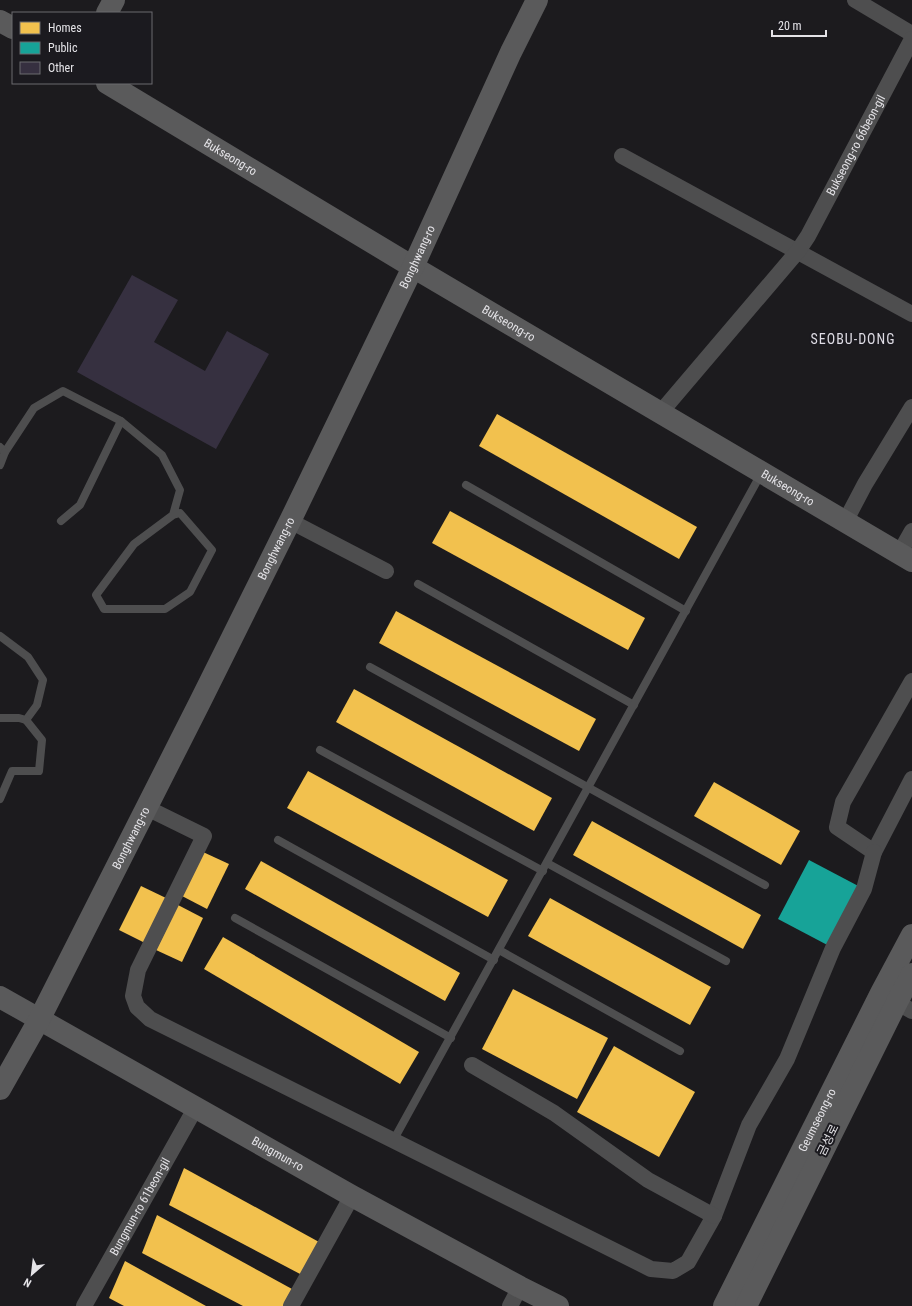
<svg xmlns="http://www.w3.org/2000/svg" width="912" height="1306" viewBox="0 0 912 1306" font-family="'Roboto Condensed','Noto Sans KR',sans-serif">
  <style>
    .homes { fill: #f2c14e }
    .public { fill: #17a398 }
    .building { fill: #363040 }
    .lines { fill: none; stroke-linecap: round; stroke-linejoin: round }
    .lane { stroke: #4e4e4f; stroke-width: 8 }
    .street { stroke: #4e4e4f; stroke-width: 16 }
    .secondary { stroke: #5a5a5b; stroke-width: 22 }
    .labels { text-anchor: middle; dominant-baseline: central; stroke-width: 4; stroke-linejoin: round; paint-order: stroke }
    .street-label { font-size: 12px; fill: #e4e3e7; stroke: #1b1a1f }
    .quarter-label { font-size: 14px; letter-spacing: 1px; fill: #dedce4; stroke: #1b1a1f }
  </style>
  <rect width="100%" height="100%" fill="#1c1b1e"/>
  <g class="homes">
    <polygon points="497,414 697,527 679,559 479,446"/>
    <polygon points="450,511 645,618 628,650 432,543"/>
    <polygon points="396,611 596,719 579,751 379,643"/>
    <polygon points="354,689 552,798 534,831 336,722"/>
    <polygon points="308,771 508,880 488,917 287,808"/>
    <polygon points="714,782 800,831 781,865 694,816"/>
    <polygon points="592,821 761,915 743,949 573,855"/>
    <polygon points="203,852 229,864 207,909 182,896"/>
    <polygon points="261,861 460,973 445,1001 245,889"/>
    <polygon points="141,886 166,898 145,943 119,930"/>
    <polygon points="550,898 711,987 690,1025 528,936"/>
    <polygon points="178,905 203,918 182,962 156,950"/>
    <polygon points="223,937 419,1052 400,1084 204,969"/>
    <polygon points="513,989 608,1038 577,1099 482,1049"/>
    <polygon points="614,1046 695,1092 659,1157 577,1112"/>
    <polygon points="184,1168 319,1242 302,1275 169,1205"/>
    <polygon points="157,1215 292,1289 283,1306 243,1306 142,1253"/>
    <polygon points="125,1261 206,1306 124,1306 109,1298"/>
  </g>
  <polygon class="public" points="809,860 864,889 833,948 778,919"/>
  <polygon class="building" points="132,275 178,300 154,342 205,371 227,331 269,354 216,449 77,372"/>
  <g class="lines">
    <g class="lane">
      <polyline points="0,447 5,452 34,408 63,391 121,421 162,455 180,490 173,515 134,544 96,595 104,609 165,609 190,592 212,550 180,513 173,515"/>
      <polyline points="0,465 5,452"/>
      <polyline points="466,485 686,611"/>
      <polyline points="61,521 80,505 121,421"/>
      <polyline points="418,584 634,705"/>
      <polyline points="0,636 28,657 43,680 37,705 26,720 19,718 0,718"/>
      <polyline points="370,667 765,885"/>
      <polyline points="320,750 543,871"/>
      <polyline points="0,799 12,771 39,771 42,740 26,720"/>
      <polyline points="278,840 494,960"/>
      <polyline points="547,863 726,961"/>
      <polyline points="235,918 451,1038"/>
      <polyline points="499,950 680,1051"/>
      <polyline points="393,1141 762,472"/>
    </g>
    <g class="street">
      <polyline points="855,0 912,34"/>
      <polyline points="622,156 912,314"/>
      <path id="s1" d="M 661,412 L 798,251 L 808,236 L 912,39"/>
      <polyline points="290,521 386,571"/>
      <polyline points="845,522 865,484 912,407"/>
      <polyline points="899,554 912,531"/>
      <polyline points="912,681 843,802 837,827 874,852 912,779"/>
      <polyline points="147,808 204,836 138,970 133,996 137,1007 150,1019 651,1269 673,1271 688,1262 714,1216 749,1125 787,1059 833,948 864,889 874,852"/>
      <polyline points="888,997 912,1011"/>
      <polyline points="472,1065 554,1113 648,1180 714,1216"/>
      <path id="s2" d="M 84,1306 L 196,1107"/>
      <polyline points="291,1306 352,1196"/>
      <polyline points="510,1306 520,1287"/>
    </g>
    <g class="secondary">
      <polyline points="107,13 114,0"/>
      <polyline points="0,21 13,28"/>
      <path id="s3" d="M 107,83 L 413,267 L 912,561"/>
      <path id="s4" d="M 0,997 L 352,1196 L 520,1287 L 558,1306"/>
      <path id="s5" d="M 0,1089 L 39,1020 L 200,702 L 290,521 L 413,267 L 511,52 L 537,0"/>
      <path id="s6" d="M 724,1306 L 881,993 L 912,935"/>
      <polyline points="746,1306 897,1002 912,974"/>
    </g>
  </g>
  <g class="labels">
    <g class="street-label">
      <text stroke="none"><textPath href="#s1" startOffset="332">Bukseong-ro 66beon-gil</textPath></text>
      <text stroke="none"><textPath href="#s3" startOffset="144">Bukseong-ro</textPath></text>
      <text stroke="none"><textPath href="#s5" startOffset="931">Bonghwang-ro</textPath></text>
      <text stroke="none"><textPath href="#s3" startOffset="468">Bukseong-ro</textPath></text>
      <text stroke="none"><textPath href="#s3" startOffset="792">Bukseong-ro</textPath></text>
      <text stroke="none"><textPath href="#s5" startOffset="607">Bonghwang-ro</textPath></text>
      <text stroke="none"><textPath href="#s5" startOffset="283">Bonghwang-ro</textPath></text>
      <text stroke="none"><textPath href="#s6" startOffset="208">Geumseong-ro</textPath></text>
      <text transform="translate(828 1140) rotate(-64)">금성로</text>
      <text stroke="none"><textPath href="#s4" startOffset="319">Bungmun-ro</textPath></text>
      <text stroke="none"><textPath href="#s2" startOffset="114">Bungmun-ro 61beon-gil</textPath></text>
    </g>
    <g class="quarter-label">
      <text x="853" y="339">SEOBU-DONG</text>
    </g>
  </g>
  <rect x="12" y="12" width="140" height="72" fill="#1b1a1f" stroke="#6b6a6f"/>
  <rect x="20" y="22" width="20" height="12" fill="#f2c14e" stroke="#6b6a6f"/>
  <text x="48" y="32" font-size="12" fill="#e4e3e7">Homes</text>
  <rect x="20" y="42" width="20" height="12" fill="#17a398" stroke="#6b6a6f"/>
  <text x="48" y="52" font-size="12" fill="#e4e3e7">Public</text>
  <rect x="20" y="62" width="20" height="12" fill="#363040" stroke="#6b6a6f"/>
  <text x="48" y="72" font-size="12" fill="#e4e3e7">Other</text>
  <g transform="translate(32 1274) rotate(208)" stroke="#1b1a1f" stroke-width="3" paint-order="stroke">
  <path d="M0-3L7 15L0 10L-7 15Z" fill="#e4e3e7"/>
  <text y="-6" font-size="11" font-weight="bold" text-anchor="middle" fill="#e4e3e7">N</text>
  </g>
  <path d="M772 30v6h54v-6" fill="none" stroke="#e4e3e7" stroke-width="2"/>
  <text x="778" y="30" font-size="12" fill="#e4e3e7" stroke="#1b1a1f" stroke-width="3" paint-order="stroke">20 m</text>
</svg>
